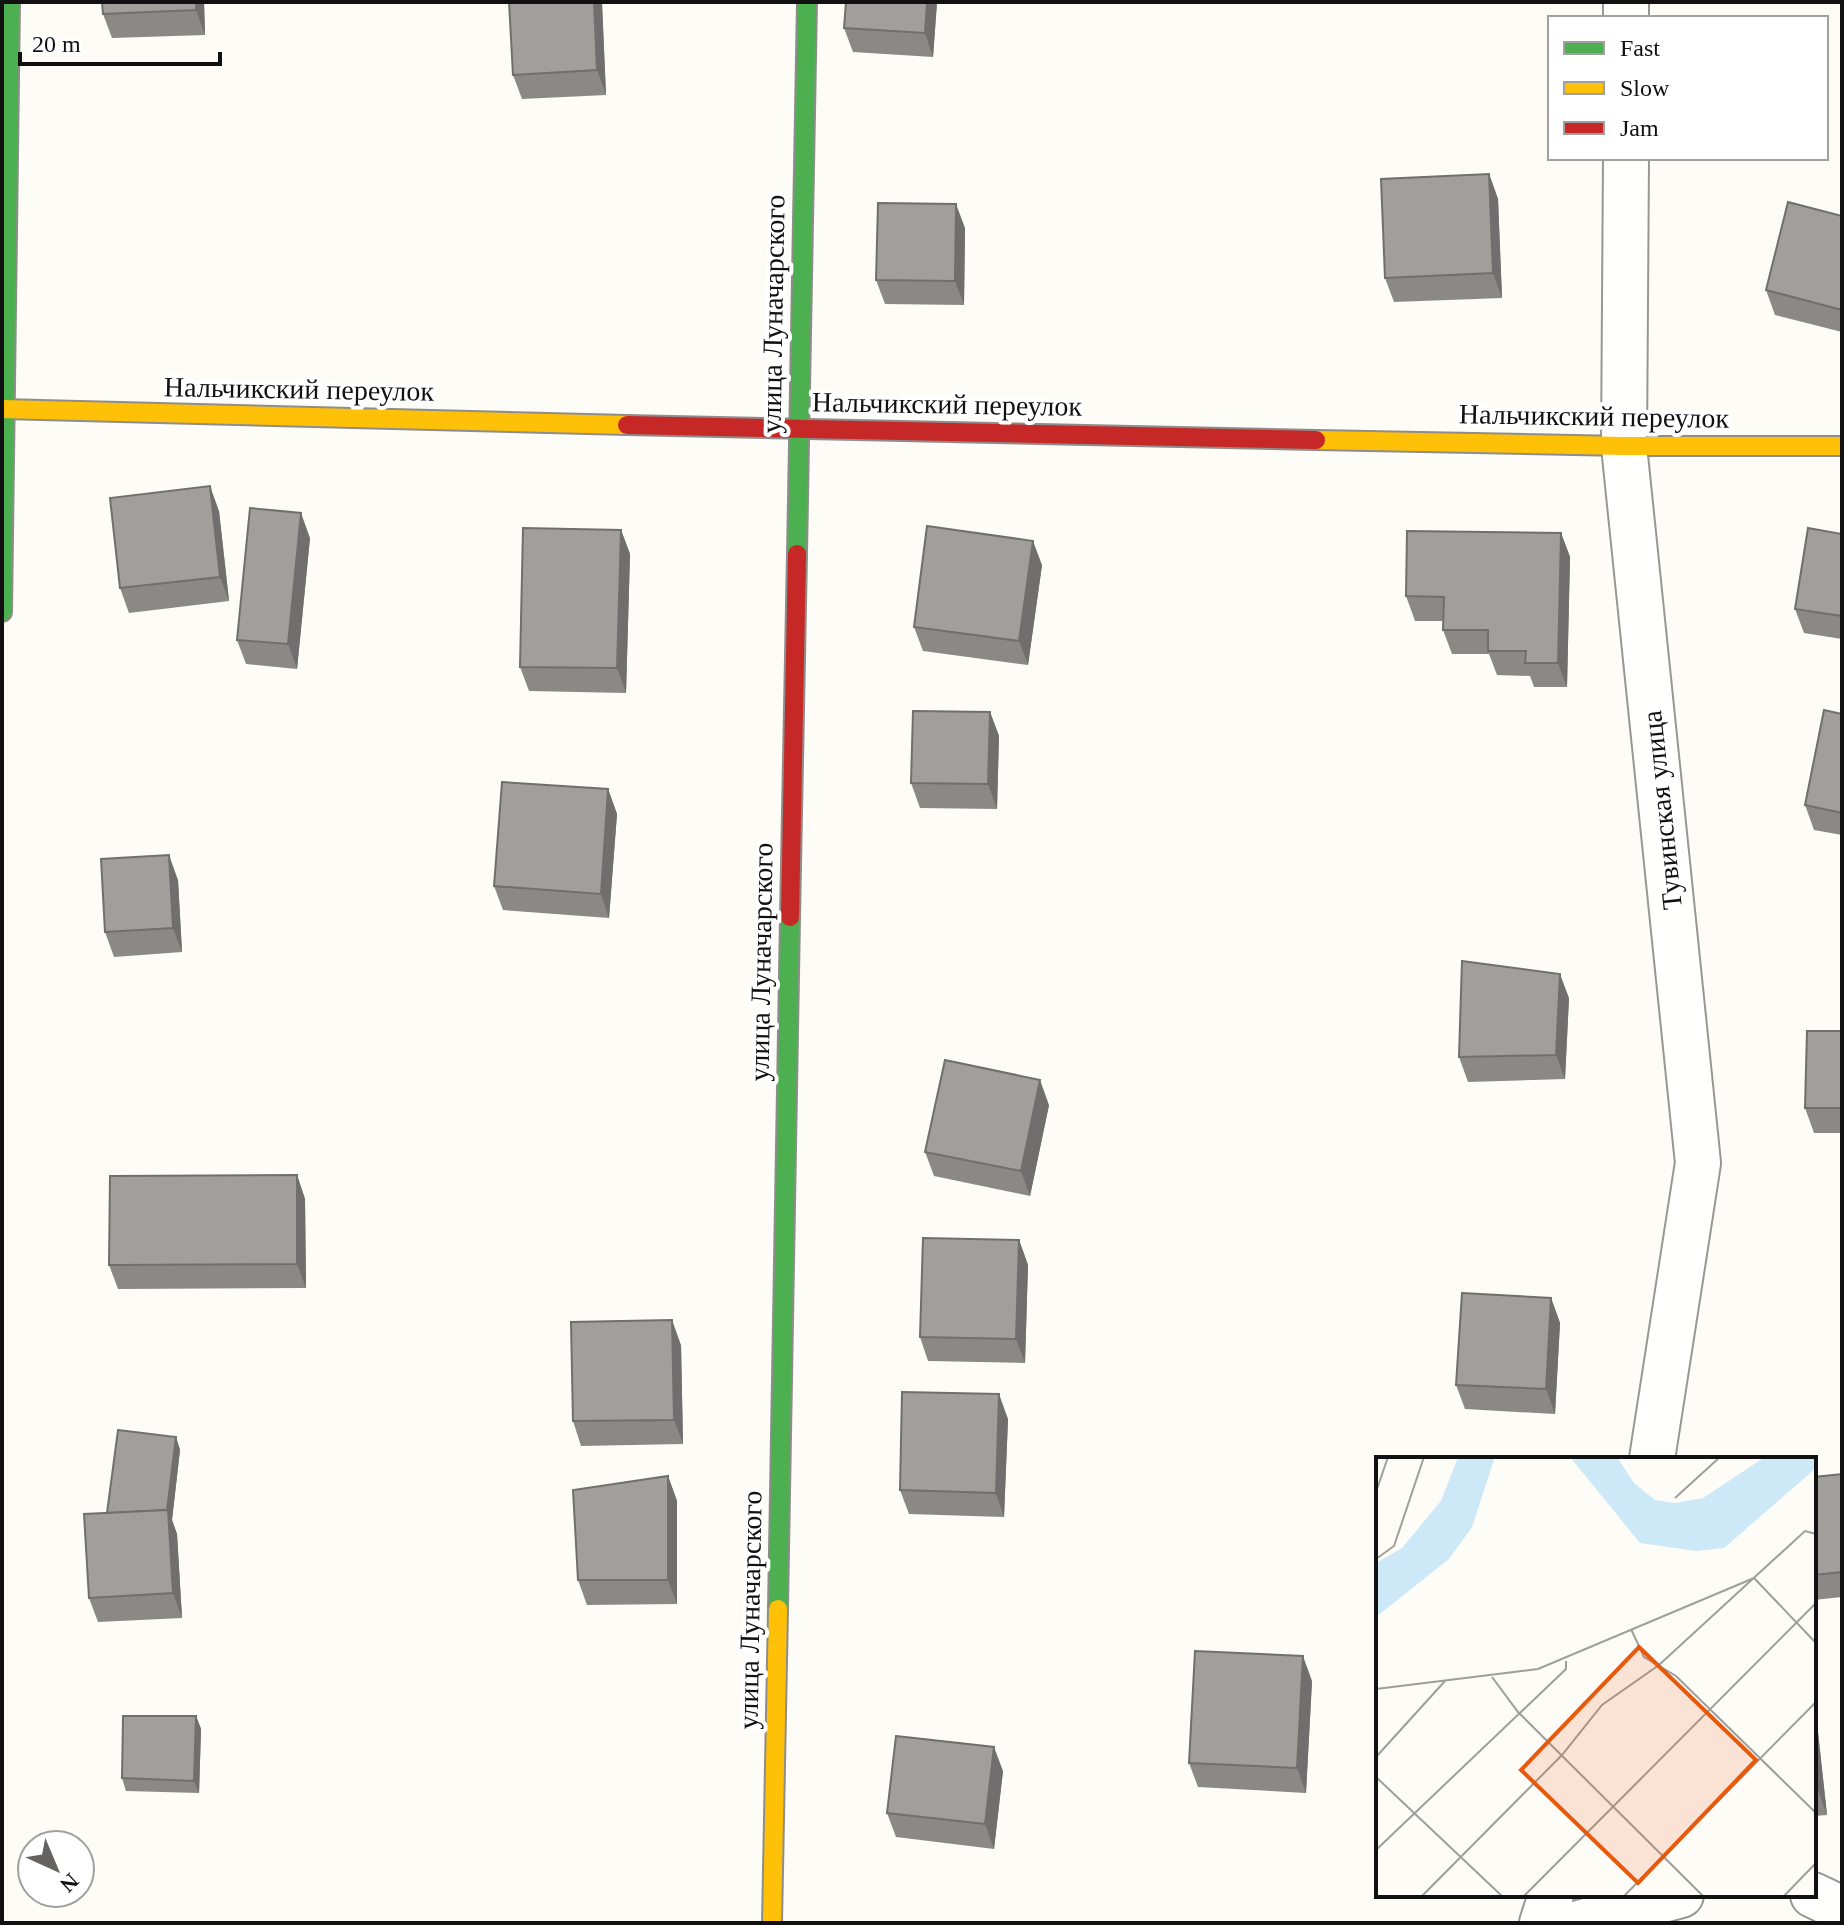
<svg xmlns="http://www.w3.org/2000/svg" width="1844" height="1925" viewBox="0 0 1844 1925" font-family="'Times New Roman',serif">
  <style>
    .lines { fill: none; stroke-linecap: round; stroke-linejoin: round }
    .street-casing { stroke: #979795; stroke-width: 48 }
    .fast-casing { stroke: #8e8d8b; stroke-width: 22 }
    .slow-casing { stroke: #8e8d8b; stroke-width: 22 }
    .jam-casing { stroke: #8e8d8b; stroke-width: 22 }
    .street { stroke: #fffffe; stroke-width: 44 }
    .fast { stroke: #4caf50; stroke-width: 18 }
    .slow { stroke: #ffc107; stroke-width: 18 }
    .jam { stroke: #c62828; stroke-width: 18 }
    .wall { fill: #8a8986 }
    .shaded-wall { fill: #716f6d }
    .building { fill: #a19f9c; stroke: #716f6d; stroke-width: 2 }
    .labels { text-anchor: middle; dominant-baseline: central; stroke-width: 8; stroke-linejoin: round; paint-order: stroke }
    .street-label { font-size: 28px; fill: #111; stroke: #fff }
    .inset-road { fill: none; stroke: #9f9e9b; stroke-width: 2 }
    .view { fill: #e8590c; fill-opacity: 0.15; stroke: #e8590c; stroke-width: 4 }
    .inset-edge { fill: none; stroke: #111; stroke-width: 4 }
  </style>
  <rect width="100%" height="100%" fill="#fdfcf7"/>
  <g class="lines">
    <defs>
      <g id="street">
        <polyline points="1626,18 1626,2"/>
        <polyline points="1626,158 1624,446 1698,1163 1652,1459"/>
        <polyline points="1813,1895 1842,1909"/>
        <polyline points="1542,1923 1551,1895"/>
        <polyline points="1579,1923 1681,1895"/>
      </g>
      <g id="fast">
        <polyline points="797,554 807,2"/>
        <polyline points="2,612 10,2"/>
        <polyline points="778,1609 790,917"/>
      </g>
      <g id="slow">
        <polyline points="2,409 627,425"/>
        <polyline points="1316,440 1624,446 1842,446"/>
        <polyline points="772,1923 778,1609"/>
      </g>
      <g id="jam">
        <polyline points="627,425 1316,440"/>
        <polyline points="790,917 797,554"/>
      </g>
    </defs>
    <use href="#street" class="street-casing"/>
    <use href="#fast" class="fast-casing"/>
    <use href="#slow" class="slow-casing"/>
    <use href="#jam" class="jam-casing"/>
    <use href="#street" class="street"/>
    <use href="#fast" class="fast"/>
    <use href="#slow" class="slow"/>
    <use href="#jam" class="jam"/>
  </g>
  <g class="wall">
    <polygon points="102,2 204,2 205,35 112,38 103,14"/>
    <polygon points="846,2 937,2 933,57 853,52 844,28"/>
    <polygon points="602,3 606,95 522,99 513,75"/>
    <polygon points="1489,174 1498,199 1502,298 1394,302 1385,278"/>
    <polygon points="1842,216 1842,332 1775,315 1766,290"/>
    <polygon points="965,228 964,305 885,304 876,280"/>
    <polygon points="219,511 229,601 129,613 120,588"/>
    <polygon points="621,530 630,554 626,693 529,691 520,667"/>
    <polygon points="1561,533 1570,557 1567,687 1534,687 1530,676 1497,675 1489,654 1452,654 1443,630 1443,621 1415,621 1406,596"/>
    <polygon points="1842,534 1842,639 1804,633 1795,609"/>
    <polygon points="310,538 297,669 246,664 237,640"/>
    <polygon points="1042,565 1028,665 923,651 914,627"/>
    <polygon points="990,712 999,736 997,809 920,808 911,783"/>
    <polygon points="1842,714 1842,835 1814,830 1805,805"/>
    <polygon points="608,789 617,814 609,918 503,910 494,886"/>
    <polygon points="178,880 182,952 114,957 105,932"/>
    <polygon points="1569,998 1565,1079 1468,1082 1459,1057"/>
    <polygon points="1842,1031 1842,1133 1814,1133 1805,1108"/>
    <polygon points="1049,1105 1030,1196 934,1176 925,1152"/>
    <polygon points="297,1175 305,1199 306,1288 118,1289 109,1265"/>
    <polygon points="1019,1240 1028,1265 1025,1363 928,1361 920,1337"/>
    <polygon points="1551,1298 1560,1323 1555,1414 1465,1409 1456,1385"/>
    <polygon points="681,1345 683,1444 581,1446 573,1421"/>
    <polygon points="1008,1419 1004,1517 909,1514 900,1490"/>
    <polygon points="176,1437 180,1450 172,1520 177,1534 182,1618 98,1622 89,1598 107,1513"/>
    <polygon points="1842,1474 1842,1597 1814,1600 1814,1477"/>
    <polygon points="668,1476 677,1501 677,1604 587,1605 578,1580"/>
    <polygon points="1312,1681 1306,1793 1198,1787 1189,1763"/>
    <polygon points="1814,1715 1817,1723 1827,1815 1814,1816"/>
    <polygon points="196,1716 201,1729 199,1793 126,1791 122,1778"/>
    <polygon points="1003,1771 994,1849 896,1837 887,1813"/>
  </g>
  <g class="shaded-wall">
    <polygon points="196,2 204,2 205,35 196,10"/>
    <polygon points="594,2 602,2 602,3 606,95 597,70"/>
    <polygon points="927,2 937,2 933,57 925,33"/>
    <polygon points="1489,174 1498,199 1502,298 1493,273"/>
    <polygon points="956,204 965,228 964,305 955,281"/>
    <polygon points="210,486 219,511 229,601 220,577"/>
    <polygon points="301,513 310,538 297,669 288,644"/>
    <polygon points="621,530 630,554 626,693 617,668"/>
    <polygon points="1561,533 1570,557 1567,687 1558,663"/>
    <polygon points="1033,541 1042,565 1028,665 1019,641"/>
    <polygon points="990,712 999,736 997,809 988,784"/>
    <polygon points="608,789 617,814 609,918 601,894"/>
    <polygon points="169,855 178,880 182,952 173,928"/>
    <polygon points="1560,974 1569,998 1565,1079 1556,1055"/>
    <polygon points="1040,1080 1049,1105 1030,1196 1021,1171"/>
    <polygon points="297,1175 305,1199 306,1288 297,1264"/>
    <polygon points="1019,1240 1028,1265 1025,1363 1016,1339"/>
    <polygon points="1551,1298 1560,1323 1555,1414 1546,1389"/>
    <polygon points="672,1320 681,1345 683,1444 674,1420"/>
    <polygon points="999,1394 1008,1419 1004,1517 996,1493"/>
    <polygon points="176,1437 180,1450 172,1520 177,1534 182,1618 173,1593 166,1520"/>
    <polygon points="668,1476 677,1501 677,1604 668,1580"/>
    <polygon points="1303,1656 1312,1681 1306,1793 1297,1768"/>
    <polygon points="1814,1715 1817,1723 1827,1815 1818,1790 1814,1756"/>
    <polygon points="196,1716 201,1729 199,1793 194,1781"/>
    <polygon points="994,1747 1003,1771 994,1849 985,1824"/>
  </g>
  <g class="building">
    <polygon points="102,2 196,2 196,10 103,14"/>
    <polygon points="509,2 594,2 597,70 513,75"/>
    <polygon points="846,2 927,2 925,33 844,28"/>
    <polygon points="1489,174 1493,273 1385,278 1381,179"/>
    <polygon points="1788,202 1842,216 1842,310 1766,290"/>
    <polygon points="878,203 956,204 955,281 876,280"/>
    <polygon points="210,486 220,577 120,588 110,498"/>
    <polygon points="250,508 301,513 288,644 237,640"/>
    <polygon points="927,526 1033,541 1019,641 914,627"/>
    <polygon points="523,528 621,530 617,668 520,667"/>
    <polygon points="1808,528 1842,534 1842,616 1795,609"/>
    <polygon points="1407,531 1561,533 1558,663 1525,663 1526,651 1488,651 1488,630 1443,630 1444,597 1406,596"/>
    <polygon points="1824,710 1842,714 1842,813 1805,805"/>
    <polygon points="913,711 990,712 988,784 911,783"/>
    <polygon points="502,782 608,789 601,894 494,886"/>
    <polygon points="169,855 173,928 105,932 101,859"/>
    <polygon points="1462,961 1560,974 1556,1055 1459,1057"/>
    <polygon points="1807,1031 1842,1031 1842,1108 1805,1108"/>
    <polygon points="945,1060 1040,1080 1021,1171 925,1152"/>
    <polygon points="297,1175 297,1264 109,1265 110,1176"/>
    <polygon points="923,1238 1019,1240 1016,1339 920,1337"/>
    <polygon points="1462,1293 1551,1298 1546,1389 1456,1385"/>
    <polygon points="672,1320 674,1420 573,1421 571,1322"/>
    <polygon points="902,1392 999,1394 996,1493 900,1490"/>
    <polygon points="118,1430 176,1437 167,1510 107,1513"/>
    <polygon points="1842,1474 1842,1572 1814,1575 1814,1477"/>
    <polygon points="668,1476 668,1580 578,1580 573,1490"/>
    <polygon points="168,1510 173,1593 89,1598 84,1514"/>
    <polygon points="1195,1651 1303,1656 1297,1768 1189,1763"/>
    <polygon points="123,1716 196,1716 194,1781 122,1778"/>
    <polygon points="896,1736 994,1747 985,1824 887,1813"/>
    <polygon points="1814,1756 1818,1790 1814,1790"/>
  </g>
  <g class="labels">
    <g class="street-label">
      <text transform="translate(773 314) rotate(-89)">улица Луначарского</text>
      <text transform="translate(299 389) rotate(1)">Нальчикский переулок</text>
      <text transform="translate(947 404) rotate(1)">Нальчикский переулок</text>
      <text transform="translate(1594 416) rotate(1)">Нальчикский переулок</text>
      <text transform="translate(1662 810) rotate(-96)">Тувинская улица</text>
      <text transform="translate(761 962) rotate(-89)">улица Луначарского</text>
      <text transform="translate(750 1610) rotate(-89)">улица Луначарского</text>
    </g>
  </g>
  <g transform="translate(1376 1457)">
    <rect width="440" height="440" fill="#fdfcf7"/>
    <path d="M 82,0 L 119,0 L 96,70 L 73,102 L 0,160 L 0,106 L 26,91 L 65,44 ZM 194,0 L 241,0 L 258,26 L 279,43 L 299,46 L 327,41 L 389,0 L 440,0 L 440,11 L 348,91 L 320,94 L 264,86 Z" fill="#cde8f7"/>
    <path class="inset-road" d="M 0,35 L 12,0M 299,41 L 344,0M 0,102 L 18,89 L 48,0M 255,172 L 268,200 L 300,219 L 440,356M 116,220 L 142,255 L 328,440M 0,232 L 162,212 L 378,121 L 440,186M 0,300 L 69,224M 0,320 L 127,440M 0,393 L 190,212 L 190,204M 45,440 L 186,298 L 226,248 L 283,208 L 429,74 L 440,77M 147,440 L 440,146M 247,440 L 440,245M 407,440 L 440,406"/>
    <path class="view" d="M 263,190 L 380,303 L 262,426 L 145,313 Z"/>
    <rect width="440" height="440" class="inset-edge"/>
  </g>
  <rect width="1844" height="1925" fill="none" stroke="#111111" stroke-width="8"/>
  <rect x="1548" y="16" width="280" height="144" fill="#ffffff" stroke="#a0a0a0" stroke-width="2"/>
  <rect x="1564" y="42" width="40" height="12" fill="#4caf50" stroke="#a0a0a0" stroke-width="2"/>
  <text x="1620" y="56" font-size="24" fill="#111111">Fast</text>
  <rect x="1564" y="82" width="40" height="12" fill="#ffc107" stroke="#a0a0a0" stroke-width="2"/>
  <text x="1620" y="96" font-size="24" fill="#111111">Slow</text>
  <rect x="1564" y="122" width="40" height="12" fill="#c62828" stroke="#a0a0a0" stroke-width="2"/>
  <text x="1620" y="136" font-size="24" fill="#111111">Jam</text>
  <g transform="translate(56 1869) rotate(136)"><circle r="38" fill="#ffffff" stroke="#a0a0a0" stroke-width="2"/>
  <path d="M0-6L14 30L0 20L-14 30Z" fill="#646362"/>
  <text y="-12" font-size="22" font-weight="bold" text-anchor="middle" fill="#111111">N</text>
  </g>
  <path d="M20 52v12h200v-12" fill="none" stroke="#111111" stroke-width="4"/>
  <text x="32" y="52" font-size="24" fill="#111111" stroke="#ffffff" stroke-width="6" paint-order="stroke">20 m</text>
</svg>
